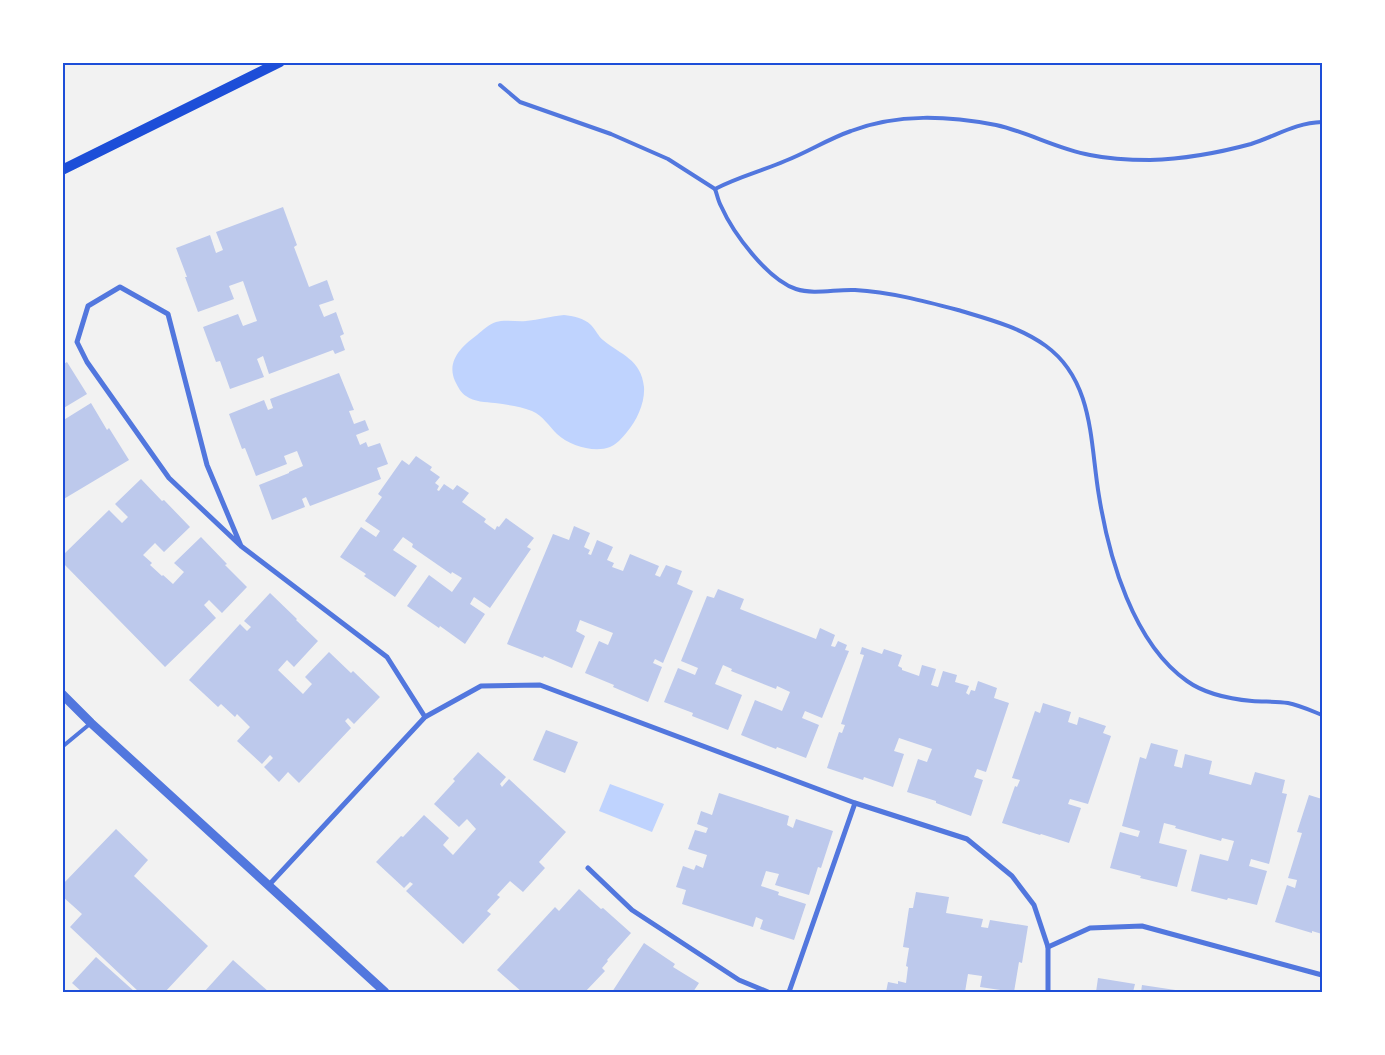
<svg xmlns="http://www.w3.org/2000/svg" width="1385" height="1055" viewBox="0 0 1385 1055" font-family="'Fira Sans Condensed',sans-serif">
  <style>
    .water { fill: #bfd3fe }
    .building { fill: #bdc9ec }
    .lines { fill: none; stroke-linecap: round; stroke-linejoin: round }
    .service { stroke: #5277de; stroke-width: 4 }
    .minor { stroke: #5277de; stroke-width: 5 }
    .tertiary { stroke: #5277de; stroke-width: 9 }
    .secondary { stroke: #1d4ed8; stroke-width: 10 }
    .neatline { fill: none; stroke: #1d4ed8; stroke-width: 2 }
  </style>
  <rect width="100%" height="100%" fill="#f2f2f2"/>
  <g class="water">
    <path d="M 564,315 C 573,316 584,318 591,325 C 596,330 598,336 603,340 C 621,355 641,359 644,387 C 645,403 637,420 627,432 C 622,438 617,444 610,447 C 594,453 570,446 557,434 C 549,426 543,416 532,411 C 520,406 508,405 495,403 C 486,402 474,402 466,396 C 461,393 458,387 455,381 C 446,361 462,346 477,335 C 483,330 489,324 496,322 C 505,319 516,322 526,321 C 539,320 551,316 564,315 Z"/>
    <polygon points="610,784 664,804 652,832 599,811"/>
  </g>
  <g class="building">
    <polygon points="283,207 297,245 294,247 309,287 327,280 334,300 319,305 324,317 336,312 344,334 340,336 345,350 335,354 333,350 269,374 263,356 257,359 264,377 230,389 220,361 216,362 203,327 238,314 243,326 257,321 243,281 229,286 234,299 198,312 185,277 187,277 176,248 210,235 216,253 223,250 216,232"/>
    <polygon points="67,362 87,394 62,409 62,365"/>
    <polygon points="339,373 354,410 349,411 354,424 365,420 369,430 356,435 360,445 366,442 368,447 380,443 388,464 377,468 381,479 310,506 306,497 302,499 305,507 272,520 259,485 289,473 289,472 303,466 297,451 284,456 287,464 256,476 245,448 242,449 229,414 264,400 268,410 273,408 270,399"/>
    <polygon points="91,403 107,430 109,428 129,460 62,500 62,421"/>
    <polygon points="416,456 432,467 430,470 440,477 435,483 439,486 437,490 439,491 444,484 453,490 457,485 469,493 462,502 486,519 484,522 495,530 497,526 499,527 506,518 534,538 527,547 531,549 490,608 474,597 470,604 485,614 465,644 440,626 439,628 407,606 429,575 452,592 462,578 452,572 451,574 412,547 413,544 403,537 393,550 417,566 395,597 364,576 366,574 340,557 361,527 376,537 380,531 365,521 382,497 378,494 402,460 409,465"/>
    <polygon points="141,479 162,501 164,500 190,527 164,552 155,543 143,555 152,563 150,565 162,576 163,575 173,584 184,572 174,563 201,537 227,564 225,565 247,587 222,613 209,600 204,605 216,618 165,667 62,562 62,556 109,510 122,523 128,517 115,504"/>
    <polygon points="574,526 590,533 584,547 590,550 588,554 591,555 597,540 613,547 607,560 614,563 612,567 623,571 630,554 659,566 655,575 660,577 666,565 682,571 677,584 693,591 663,663 655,659 653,663 662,667 648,702 613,687 614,685 585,673 599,641 608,645 613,633 580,620 576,631 585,636 572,668 544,656 543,658 507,644 553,534 569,540"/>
    <polygon points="718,589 744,599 740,609 816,639 820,628 835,635 831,646 835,647 838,641 847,645 845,650 849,651 822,718 805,711 802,718 819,725 806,758 777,747 776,749 741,735 755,700 782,711 790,692 777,686 776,689 731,671 732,669 723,665 715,684 742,695 728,730 692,716 693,713 664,702 678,668 695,675 698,668 681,661 707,596 714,598"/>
    <polygon points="270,593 297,619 296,620 318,641 294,667 287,660 278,670 303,694 312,684 305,677 329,652 351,673 353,671 380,697 354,724 348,718 345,721 351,728 299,783 288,772 279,782 264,767 273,758 270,755 262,764 237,741 250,727 237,714 235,717 221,704 218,707 189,680 240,624 247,631 251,627 244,621"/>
    <polygon points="862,647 882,654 884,649 902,655 898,666 902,668 902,670 919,676 922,665 936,669 931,685 938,687 943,671 957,675 955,682 969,686 966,693 969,695 971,690 975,691 978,681 997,688 994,698 1009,703 986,772 977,769 974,777 983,780 971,816 936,803 936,801 907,792 918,759 927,762 932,749 899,738 894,751 904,754 893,787 864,777 863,780 827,768 839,732 842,733 845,725 841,724 864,655 860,654"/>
    <polygon points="1043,703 1071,712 1068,722 1077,725 1079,717 1106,726 1103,733 1111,736 1088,804 1070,799 1068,804 1081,808 1069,843 1041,834 1040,835 1002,823 1015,786 1017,787 1020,780 1012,778 1035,711 1040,713"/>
    <polygon points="546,730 578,742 565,773 533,760"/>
    <polygon points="1151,743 1178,750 1174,766 1182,768 1185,754 1212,761 1209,774 1251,785 1255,772 1285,780 1282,793 1287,794 1269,864 1251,859 1249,866 1267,871 1257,905 1228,898 1227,900 1191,891 1200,854 1228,861 1234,841 1222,838 1221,841 1175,828 1176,826 1164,823 1159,843 1187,850 1177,887 1140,878 1141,876 1110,868 1120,832 1138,837 1140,831 1122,826 1140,757 1146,759"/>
    <polygon points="478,752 506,777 500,784 502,787 509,779 566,832 539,862 545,868 523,892 510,881 497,895 500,897 487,911 491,914 463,944 406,891 413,884 410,882 404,888 376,862 401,836 403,837 424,815 449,838 443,845 453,855 476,829 467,819 459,827 434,804 455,781 453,779"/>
    <polygon points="719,793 789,816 787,825 793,828 796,819 833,831 821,868 818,867 809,895 775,885 779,874 766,871 761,886 779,892 778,895 806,904 794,940 760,929 763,920 756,917 753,927 682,904 686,890 676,887 683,866 694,870 696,865 703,868 707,855 688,849 695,830 706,833 708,828 697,824 701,811 712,815"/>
    <polygon points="1309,795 1322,799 1322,934 1312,931 1312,933 1275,922 1287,885 1295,888 1297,880 1288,878 1302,833 1297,832"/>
    <polygon points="116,829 148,860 134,876 208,946 165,992 139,992 70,927 82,914 62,896 62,885"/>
    <polygon points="579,889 601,909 603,908 631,933 607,960 608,961 602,968 605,971 585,992 522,992 497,970 555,907 559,911"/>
    <polygon points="916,892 949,897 946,913 983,919 981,927 988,928 990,920 1028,926 1022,963 1019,962 1014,992 980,987 982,976 968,974 965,992 886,992 888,982 898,984 898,981 906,983 908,967 906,966 909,948 903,947 909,908 913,908"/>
    <polygon points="644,943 675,964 673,967 699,983 693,992 612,992"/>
    <polygon points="96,957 135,992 82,992 72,983"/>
    <polygon points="233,960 269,992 204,992"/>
    <polygon points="1098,978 1135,984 1133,992 1096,992"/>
    <polygon points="1142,985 1182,991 1182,992 1141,992"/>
  </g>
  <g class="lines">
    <g class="service">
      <path d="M 500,85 L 520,102 L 611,134 L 668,159 L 715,189 C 738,177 762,171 785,161 C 808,152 828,139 851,131 C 898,113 948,116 996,125 C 1028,132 1057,149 1090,155 C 1109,159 1130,160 1150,160 C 1184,159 1218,153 1251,144 C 1276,136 1295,123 1322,122"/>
      <path d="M 715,189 C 717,194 718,201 721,206 C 733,233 767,279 796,289 C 814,295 836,289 855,290 C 890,292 924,301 958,310 C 988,319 1020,327 1046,346 C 1094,381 1090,443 1099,496 C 1109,558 1133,643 1187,681 C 1205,694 1230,699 1252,701 C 1264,702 1276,701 1288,703 C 1299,705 1312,711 1322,715"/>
      <polyline points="62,747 91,723"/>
    </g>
    <g class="minor">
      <polyline points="241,546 207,465 168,314 120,287 88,306 77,342 87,362 169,478 241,546 387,657 425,717"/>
      <polyline points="588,868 632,910 739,980 768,992"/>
      <polyline points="268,886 425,717 481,686 540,685 855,803 967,839 1012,876 1034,905 1048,947 1048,992"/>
      <polyline points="1048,947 1090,928 1142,926 1322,975"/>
      <polyline points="789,992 855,803"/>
    </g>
    <polyline class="tertiary" points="62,694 91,723 385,992"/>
    <polyline class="secondary" points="62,170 280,62"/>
  </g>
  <rect width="1385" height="1055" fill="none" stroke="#ffffff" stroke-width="128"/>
  <rect x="64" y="64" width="1257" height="927" class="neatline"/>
</svg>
